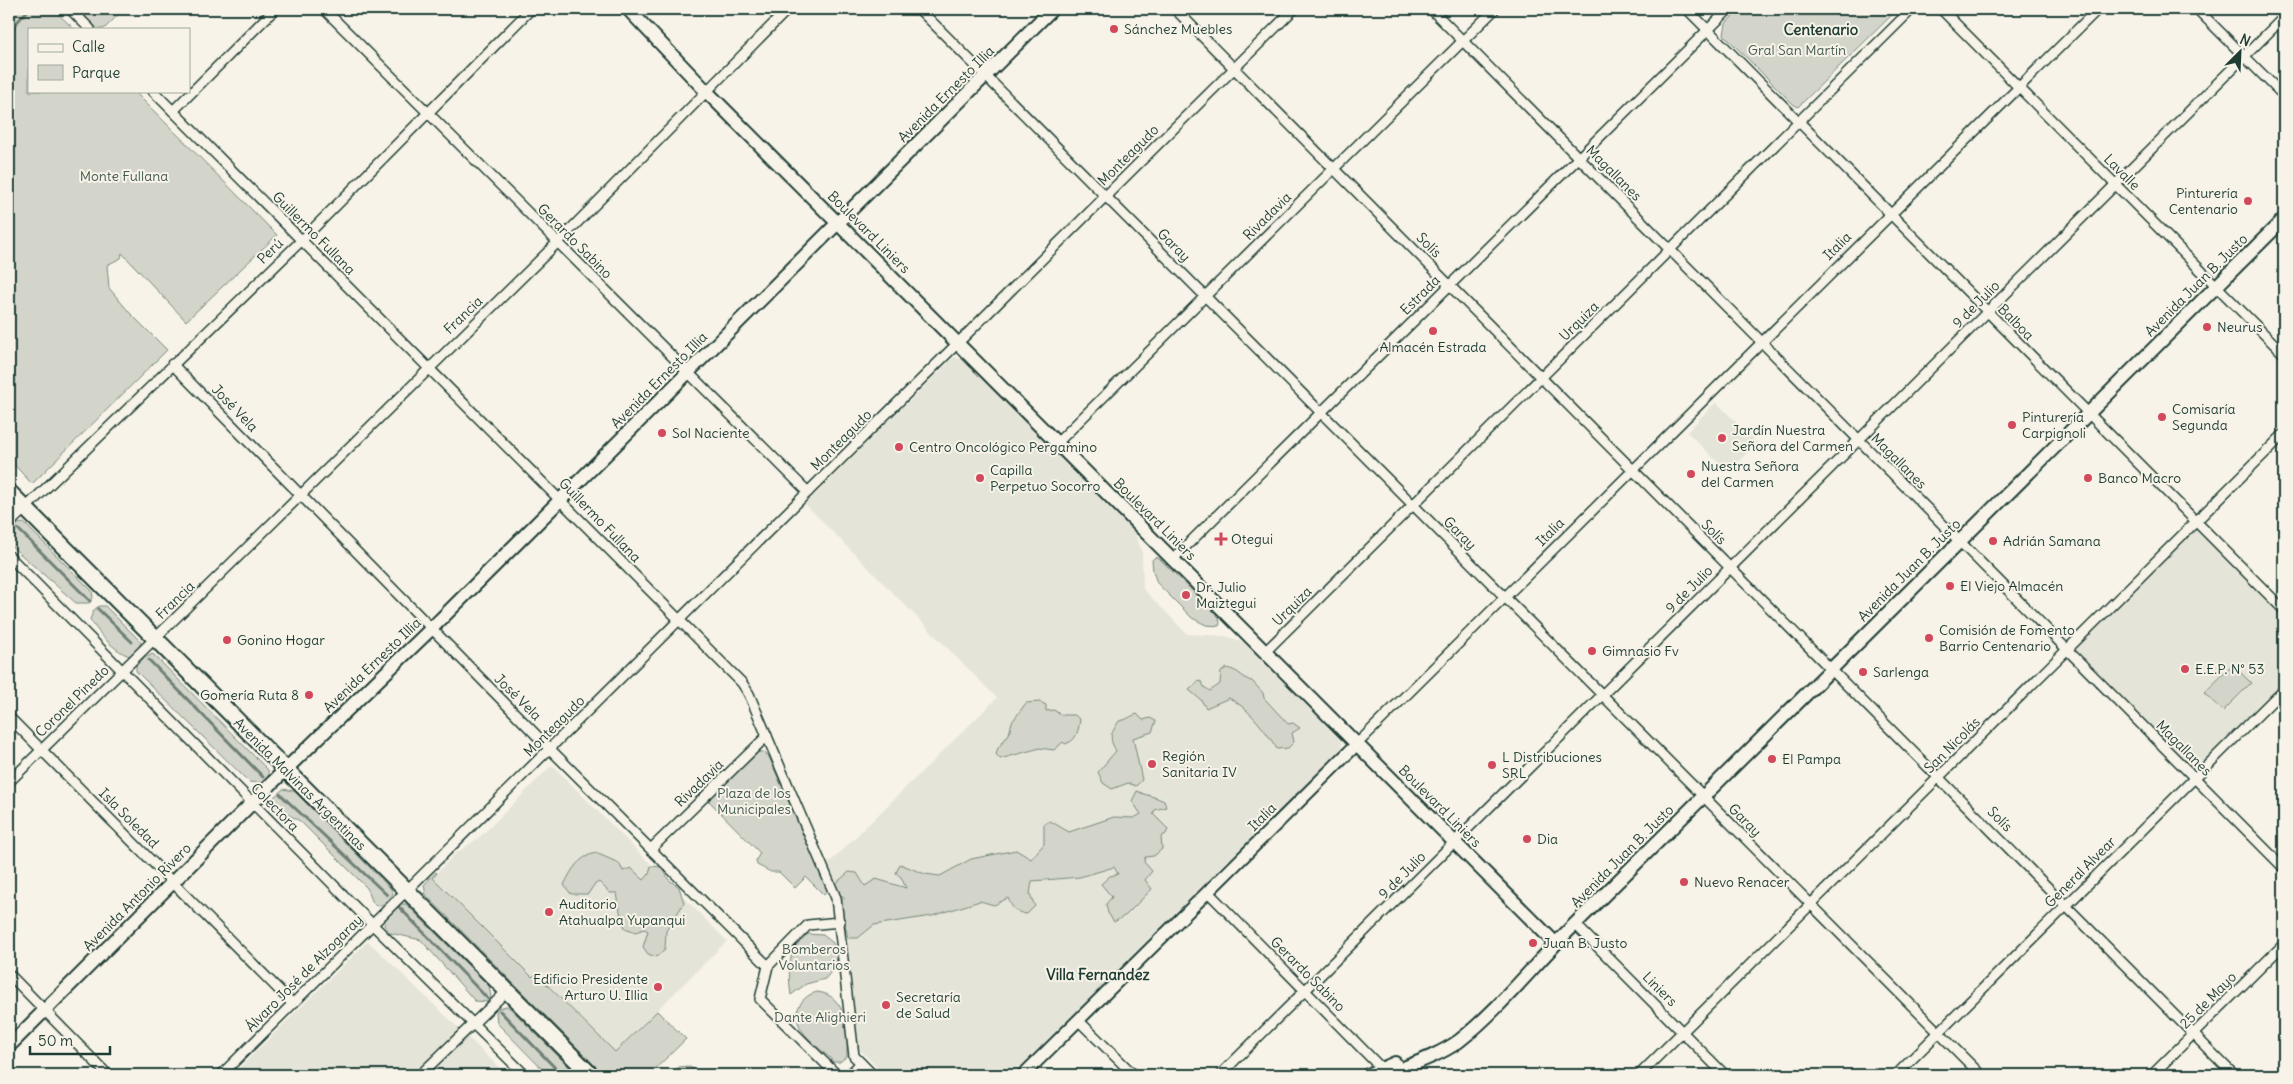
<svg xmlns="http://www.w3.org/2000/svg" width="2293" height="1084" viewBox="0 0 2293 1084" font-family="Delius,sans-serif">
  <style>
    .built { fill: #e5e4d9 }
    .green { fill: #d3d5ca; stroke: #79897f }
    .lines { fill: none; stroke-linecap: round; stroke-linejoin: round }
    .stream { stroke: #6f8077; stroke-width: 3 }
    .minor-casing { stroke: #1f3d34; stroke-width: 12 }
    .tertiary-casing { stroke: #1f3d34; stroke-width: 15 }
    .secondary-casing { stroke: #1f3d34; stroke-width: 16 }
    .primary-casing { stroke: #1f3d34; stroke-width: 19 }
    .minor { stroke: #f7f3e8; stroke-width: 9 }
    .tertiary { stroke: #f7f3e8; stroke-width: 11 }
    .secondary { stroke: #f7f3e8; stroke-width: 12 }
    .primary { stroke: #f7f3e8; stroke-width: 15 }
    .poi-dot { fill: #d1495b; stroke: #f7f3e8; stroke-width: 2 }
    .labels { text-anchor: middle; dominant-baseline: central; stroke-width: 4; stroke-linejoin: round; paint-order: stroke }
    .poi-label { font-size: 14px; fill: #1f3d34; stroke: #f7f3e8; text-anchor: start }
    .park-label { font-size: 14px; fill: #435b52; stroke: #f7f3e8 }
    .street-label { font-size: 14px; fill: #1f3d34; stroke: #f7f3e8 }
    .neighbourhood-label { font-size: 15px; font-weight: bold; fill: #1f3d34; stroke: #f7f3e8 }
  </style>
  <rect width="100%" height="100%" fill="#f7f3e8"/>
  <filter id="ink" filterUnits="userSpaceOnUse"><feTurbulence type="fractalNoise" baseFrequency=".02" numOctaves="2"/><feDisplacementMap in="SourceGraphic" scale="10" xChannelSelector="R" yChannelSelector="G"/><feConvolveMatrix kernelMatrix="1 2 1 2 8 2 1 2 1" color-interpolation-filters="sRGB"/></filter>
  <g filter="url(#ink)">
    <g class="built">
      <polygon points="954,357 962,360 1134,532 1142,551 1143,589 1187,634 1226,636 1243,642 1339,738 1342,744 1339,751 1012,1075 885,1075 859,1049 843,901 828,864 997,698 805,504"/>
      <polygon points="1716,402 1757,443 1728,472 1687,432"/>
      <polygon points="2196,521 2284,610 2284,689 2195,778 2067,649"/>
      <polygon points="550,767 554,767 727,941 615,1052 536,974 532,977 432,878 454,855 481,836"/>
      <polygon points="368,941 507,1075 232,1075"/>
    </g>
    <g class="green">
      <polygon points="9,9 53,9 74,29 29,29 29,91 134,91 277,235 186,321 122,253 121,258 107,265 109,288 129,312 167,350 32,484 9,459"/>
      <polygon points="78,9 124,9 104,29 98,29"/>
      <polygon points="1740,9 1898,9 1798,107 1793,104 1724,35 1726,23"/>
      <polygon points="24,523 92,591 93,598 89,603 76,603 10,545 9,534 18,524"/>
      <polygon points="1155,557 1160,559 1219,617 1220,623 1219,626 1206,625 1192,618 1157,583 1153,571 1152,560"/>
      <path d="M 99,606 L 105,606 L 141,642 L 137,651 L 130,656 C 115,652 97,632 90,619 L 94,610 Z"/>
      <polygon points="153,654 268,770 269,777 263,783 249,782 136,671 136,666 144,658"/>
      <polygon points="2233,665 2251,683 2223,711 2204,693"/>
      <path d="M 1226,668 C 1240,670 1244,680 1252,681 L 1263,693 L 1264,698 L 1288,724 L 1293,723 L 1300,728 L 1292,733 L 1294,742 L 1288,748 L 1277,749 C 1266,731 1249,708 1229,698 L 1206,708 L 1201,700 L 1189,690 L 1199,681 L 1202,682 L 1204,687 L 1210,691 L 1220,684 L 1221,672 Z"/>
      <path d="M 1040,702 L 1046,705 L 1046,711 L 1054,710 L 1061,715 L 1075,715 L 1080,720 C 1078,731 1077,741 1065,744 L 1063,742 L 1054,750 L 1040,748 L 1000,759 L 996,754 L 998,748 L 1009,734 L 1012,722 L 1026,703 Z"/>
      <path d="M 1137,714 L 1143,720 L 1150,718 L 1156,721 L 1152,732 L 1133,738 L 1142,780 L 1136,786 L 1128,783 L 1112,789 L 1103,783 L 1098,772 L 1116,751 C 1108,737 1111,734 1119,721 C 1127,720 1130,716 1137,714 Z"/>
      <polygon points="757,752 764,752 769,757 827,889 824,895 806,877 795,888 779,872 771,872 757,865 756,860 760,853 708,800"/>
      <path d="M 283,789 L 294,791 L 391,889 L 393,893 C 390,900 383,906 376,906 L 373,903 L 367,888 L 300,821 L 280,810 L 273,804 L 273,798 Z"/>
      <path d="M 1137,791 C 1146,796 1155,796 1164,801 L 1166,807 L 1155,810 L 1153,814 L 1168,829 L 1166,834 L 1161,837 L 1162,849 L 1154,856 L 1145,857 L 1144,862 L 1152,871 L 1145,880 L 1152,889 L 1126,915 L 1114,922 L 1108,913 L 1106,904 L 1112,897 L 1101,884 L 1110,876 L 1118,874 L 1114,867 L 1080,877 L 1032,881 L 1030,894 L 1035,906 L 1027,914 C 1016,913 1012,908 1008,898 L 994,905 L 980,901 L 932,916 L 874,925 L 858,938 L 848,938 L 840,902 L 845,898 L 838,893 L 835,884 L 849,872 L 857,873 L 865,886 L 876,879 L 906,888 L 901,877 L 896,873 L 900,864 L 925,874 L 940,876 L 971,859 L 1016,850 L 1031,859 L 1044,844 L 1044,824 L 1050,821 L 1069,832 L 1114,817 L 1134,818 L 1141,814 L 1132,801 Z"/>
      <path d="M 596,853 L 619,863 L 623,871 L 631,868 L 644,880 L 649,874 L 651,866 L 663,867 L 668,879 L 679,887 L 684,903 L 666,931 L 665,949 L 656,957 L 648,954 L 643,947 L 648,931 L 644,929 L 636,932 L 625,928 L 621,917 L 617,893 L 610,893 L 599,882 L 594,885 L 588,894 L 571,894 L 564,885 C 572,869 578,857 596,853 Z"/>
      <polygon points="436,872 437,873 433,878 532,977 536,974 615,1052 657,1011 686,1039 649,1075 604,1075 426,895 424,885"/>
      <path d="M 401,904 L 406,904 L 489,986 L 491,997 L 488,1002 L 475,1001 L 421,940 L 390,933 L 384,925 C 386,915 392,908 401,904 Z"/>
      <path d="M 808,934 L 823,935 L 833,943 L 837,953 L 836,966 L 825,979 L 806,984 L 791,995 C 788,975 787,943 808,934 Z"/>
      <path d="M 817,992 C 848,995 847,1031 847,1056 L 840,1062 L 833,1062 L 830,1058 C 816,1045 786,1025 801,1003 C 805,997 810,994 817,992 Z"/>
      <polygon points="506,1006 510,1008 577,1075 548,1075 497,1023 496,1012 499,1008"/>
      <polygon points="688,1066 704,1075 669,1075 679,1067"/>
    </g>
    <g class="lines">
      <g class="stream">
        <polyline points="9,31 29,9"/>
        <polyline points="18,529 90,601"/>
        <polyline points="98,609 132,642"/>
        <polyline points="149,660 263,777"/>
        <polyline points="280,794 387,895"/>
        <polyline points="399,907 488,999"/>
        <polyline points="500,1011 562,1075"/>
      </g>
      <defs>
        <g id="minor">
          <polyline points="70,9 90,29"/>
          <polyline points="324,9 808,492"/>
          <polyline points="919,9 1981,1075"/>
          <polyline points="1175,9 2234,1075"/>
          <polyline points="1431,9 2284,868"/>
          <polyline points="1687,9 2284,610"/>
          <polyline points="1941,9 2284,354"/>
          <polyline points="2197,9 2284,96"/>
          <polyline points="153,91 742,683 749,694 836,898 854,1056 873,1075"/>
          <polyline points="173,111 275,9"/>
          <polyline points="172,364 550,749 768,966"/>
          <polyline points="1057,443 1495,9"/>
          <polyline points="9,524 302,240 531,9"/>
          <polyline points="9,556 373,925 525,1075"/>
          <polyline points="1173,559 1729,9"/>
          <polyline points="1265,652 1912,9"/>
          <polyline points="9,717 292,1003"/>
          <polyline points="1357,744 2098,9"/>
          <polyline points="9,782 557,243 788,9"/>
          <polyline points="651,849 767,736"/>
          <polyline points="1208,892 1385,1072"/>
          <polyline points="1575,924 1725,1075"/>
          <polyline points="768,966 760,999 837,1075"/>
          <polyline points="768,966 808,925 840,922"/>
          <polyline points="9,974 108,1075"/>
          <polyline points="1078,1020 1134,1075"/>
          <polyline points="221,1075 1294,9"/>
          <polyline points="420,1075 507,991"/>
          <polyline points="849,1075 861,1063"/>
          <polyline points="1220,1075 2284,17"/>
          <polyline points="1639,1075 2284,434"/>
          <polyline points="1896,1075 2284,689"/>
          <polyline points="2152,1075 2284,944"/>
        </g>
        <polyline id="tertiary" points="1023,1075 1357,744"/>
        <g id="secondary">
          <polyline points="628,9 706,91 1555,943"/>
          <polyline points="9,1046 285,770 432,628 1052,9"/>
          <polyline points="1368,1075 1395,1063"/>
          <path d="M 1386,1075 C 1410,1065 1438,1056 1459,1041 C 1502,1007 1536,962 1575,924 L 2284,219"/>
        </g>
        <polyline id="primary" points="9,492 591,1075"/>
      </defs>
      <use href="#minor" class="minor-casing"/>
      <use href="#tertiary" class="tertiary-casing"/>
      <use href="#secondary" class="secondary-casing"/>
      <use href="#primary" class="primary-casing"/>
      <use href="#minor" class="minor"/>
      <use href="#tertiary" class="tertiary"/>
      <use href="#secondary" class="secondary"/>
      <use href="#primary" class="primary"/>
    </g>
  </g>
  <g class="poi-dot">
    <circle cx="1114" cy="29" r="5"/>
    <circle cx="2248" cy="201" r="5"/>
    <circle cx="2207" cy="327" r="5"/>
    <circle cx="1433" cy="331" r="5"/>
    <circle cx="2162" cy="417" r="5"/>
    <circle cx="2012" cy="425" r="5"/>
    <circle cx="662" cy="433" r="5"/>
    <circle cx="1722" cy="438" r="5"/>
    <circle cx="899" cy="447" r="5"/>
    <circle cx="1691" cy="474" r="5"/>
    <circle cx="980" cy="478" r="5"/>
    <circle cx="2088" cy="478" r="5"/>
    <path d="M1218.5 531.5h5v5h5v5h-5v5h-5v-5h-5v-5h5z"/>
    <circle cx="1993" cy="541" r="5"/>
    <circle cx="1950" cy="586" r="5"/>
    <circle cx="1186" cy="595" r="5"/>
    <circle cx="1929" cy="638" r="5"/>
    <circle cx="227" cy="640" r="5"/>
    <circle cx="1592" cy="651" r="5"/>
    <circle cx="2185" cy="669" r="5"/>
    <circle cx="1863" cy="672" r="5"/>
    <circle cx="309" cy="695" r="5"/>
    <circle cx="1772" cy="759" r="5"/>
    <circle cx="1152" cy="764" r="5"/>
    <circle cx="1492" cy="765" r="5"/>
    <circle cx="1527" cy="839" r="5"/>
    <circle cx="1684" cy="882" r="5"/>
    <circle cx="549" cy="912" r="5"/>
    <circle cx="1533" cy="943" r="5"/>
    <circle cx="658" cy="987" r="5"/>
    <circle cx="886" cy="1005" r="5"/>
  </g>
  <g class="labels">
    <g class="poi-label">
      <text x="1124" y="29">Sánchez Muebles</text>
      <text x="2238" y="193" text-anchor="end">Pinturería<tspan x="2238" dy="16">Centenario</tspan></text>
      <text x="2217" y="327">Neurus</text>
      <text x="1433" y="347" text-anchor="middle">Almacén Estrada</text>
      <text x="2172" y="409">Comisaría<tspan x="2172" dy="16">Segunda</tspan></text>
      <text x="2022" y="417">Pinturería<tspan x="2022" dy="16">Carpignoli</tspan></text>
      <text x="1732" y="430">Jardín Nuestra<tspan x="1732" dy="16">Señora del Carmen</tspan></text>
      <text x="672" y="433">Sol Naciente</text>
      <text x="909" y="447">Centro Oncológico Pergamino</text>
      <text x="1701" y="466">Nuestra Señora<tspan x="1701" dy="16">del Carmen</tspan></text>
      <text x="990" y="470">Capilla<tspan x="990" dy="16">Perpetuo Socorro</tspan></text>
      <text x="2098" y="478">Banco Macro</text>
      <text x="1231" y="539">Otegui</text>
      <text x="2003" y="541">Adrián Samana</text>
      <text x="1960" y="586">El Viejo Almacén</text>
      <text x="1196" y="587">Dr. Julio<tspan x="1196" dy="16">Maiztegui</tspan></text>
      <text x="1939" y="630">Comisión de Fomento<tspan x="1939" dy="16">Barrio Centenario</tspan></text>
      <text x="237" y="640">Gonino Hogar</text>
      <text x="1602" y="651">Gimnasio Fv</text>
      <text x="2195" y="669">E.E.P. N° 53</text>
      <text x="1873" y="672">Sarlenga</text>
      <text x="299" y="695" text-anchor="end">Gomería Ruta 8</text>
      <text x="1162" y="756">Región<tspan x="1162" dy="16">Sanitaria IV</tspan></text>
      <text x="1502" y="757">L Distribuciones<tspan x="1502" dy="16">SRL</tspan></text>
      <text x="1782" y="759">El Pampa</text>
      <text x="1537" y="839">Dia</text>
      <text x="1694" y="882">Nuevo Renacer</text>
      <text x="559" y="904">Auditorio<tspan x="559" dy="16">Atahualpa Yupanqui</tspan></text>
      <text x="1543" y="943">Juan B. Justo</text>
      <text x="648" y="979" text-anchor="end">Edificio Presidente<tspan x="648" dy="16">Arturo U. Illia</tspan></text>
      <text x="896" y="997">Secretaría<tspan x="896" dy="16">de Salud</tspan></text>
    </g>
    <g class="park-label">
      <text x="1797" y="50">Gral San Martín</text>
      <text x="124" y="176">Monte Fullana</text>
      <text x="754" y="793">Plaza de los<tspan x="754" dy="16">Municipales</tspan></text>
      <text x="814" y="949">Bomberos<tspan x="814" dy="16">Voluntarios</tspan></text>
      <text x="820" y="1017">Dante Alighieri</text>
    </g>
    <g class="street-label">
      <text transform="translate(946 94) rotate(-45)">Avenida Ernesto Illia</text>
      <text transform="translate(1128 155) rotate(-45)">Monteagudo</text>
      <text transform="translate(2122 172) rotate(45)">Lavalle</text>
      <text transform="translate(1614 173) rotate(45)">Magallanes</text>
      <text transform="translate(1267 216) rotate(-45)">Rivadavia</text>
      <text transform="translate(869 232) rotate(45)">Boulevard Liniers</text>
      <text transform="translate(314 233) rotate(45)">Guillermo Fullana</text>
      <text transform="translate(575 241) rotate(45)">Gerardo Sabino</text>
      <text transform="translate(1174 245) rotate(45)">Garay</text>
      <text transform="translate(1429 245) rotate(45)">Solís</text>
      <text transform="translate(1837 246) rotate(-45)">Italia</text>
      <text transform="translate(270 251) rotate(-44)">Perú</text>
      <text transform="translate(2196 285) rotate(-45)">Avenida Juan B. Justo</text>
      <text transform="translate(1420 295) rotate(-45)">Estrada</text>
      <text transform="translate(1976 304) rotate(-45)">9 de Julio</text>
      <text transform="translate(463 315) rotate(-44)">Francia</text>
      <text transform="translate(1579 321) rotate(-45)">Urquiza</text>
      <text transform="translate(2016 322) rotate(45)">Balboa</text>
      <text transform="translate(659 380) rotate(-45)">Avenida Ernesto Illia</text>
      <text transform="translate(235 408) rotate(46)">José Vela</text>
      <text transform="translate(841 440) rotate(-45)">Monteagudo</text>
      <text transform="translate(1899 461) rotate(45)">Magallanes</text>
      <text transform="translate(1155 519) rotate(45)">Boulevard Liniers</text>
      <text transform="translate(600 520) rotate(46)">Guillermo Fullana</text>
      <text transform="translate(1550 532) rotate(-45)">Italia</text>
      <text transform="translate(1714 532) rotate(45)">Solís</text>
      <text transform="translate(1460 533) rotate(45)">Garay</text>
      <text transform="translate(1909 570) rotate(-45)">Avenida Juan B. Justo</text>
      <text transform="translate(1689 589) rotate(-45)">9 de Julio</text>
      <text transform="translate(175 600) rotate(-44)">Francia</text>
      <text transform="translate(1292 606) rotate(-45)">Urquiza</text>
      <text transform="translate(372 665) rotate(-44)">Avenida Ernesto Illia</text>
      <text transform="translate(518 697) rotate(45)">José Vela</text>
      <text transform="translate(72 701) rotate(-44)">Coronel Pinedo</text>
      <text transform="translate(554 726) rotate(-45)">Monteagudo</text>
      <text transform="translate(1952 745) rotate(-45)">San Nicolás</text>
      <text transform="translate(2184 748) rotate(45)">Magallanes</text>
      <text transform="translate(699 783) rotate(-44)">Rivadavia</text>
      <text transform="translate(300 784) rotate(45)">Avenida Malvinas Argentinas</text>
      <text transform="translate(1440 806) rotate(45)">Boulevard Liniers</text>
      <text transform="translate(275 807) rotate(45)">Colectora</text>
      <text transform="translate(1262 817) rotate(-45)">Italia</text>
      <text transform="translate(129 818) rotate(45)">Isla Soledad</text>
      <text transform="translate(2000 819) rotate(45)">Solís</text>
      <text transform="translate(1745 820) rotate(45)">Garay</text>
      <text transform="translate(1622 856) rotate(-45)">Avenida Juan B. Justo</text>
      <text transform="translate(2080 872) rotate(-45)">General Alvear</text>
      <text transform="translate(1402 875) rotate(-45)">9 de Julio</text>
      <text transform="translate(137 897) rotate(-45)">Avenida Antonio Rivero</text>
      <text transform="translate(304 973) rotate(-45)">Álvaro José de Alzogaray</text>
      <text transform="translate(1308 974) rotate(45)">Gerardo Sabino</text>
      <text transform="translate(1660 989) rotate(45)">Liniers</text>
      <text transform="translate(2208 1000) rotate(-45)">25 de Mayo</text>
    </g>
    <g class="neighbourhood-label">
      <text x="1821" y="29">Centenario</text>
      <text x="1098" y="974">Villa Fernandez</text>
    </g>
  </g>
  <rect width="2293" height="1084" fill="none" stroke="#f7f3e8" stroke-width="30"/>
  <rect x="15" y="15" width="2263" height="1054" fill="none" stroke="#1f3d34" stroke-width="2" filter="url(#ink)"/>
  <rect x="28" y="28" width="162" height="65" fill="#f7f3e8" stroke="#a1aaa0"/>
  <rect x="38" y="44" width="25" height="8" fill="#f7f3e8" stroke="#a1aaa0"/>
  <text x="72" y="52" font-size="15" fill="#1f3d34">Calle</text>
  <rect x="38" y="65" width="25" height="15" fill="#d3d5ca" stroke="#a1aaa0"/>
  <text x="72" y="78" font-size="15" fill="#1f3d34">Parque</text>
  <g transform="translate(2240 52) rotate(24)" stroke="#f7f3e8" stroke-width="4" paint-order="stroke">
  <path d="M0-4L9 19L0 12L-9 19Z" fill="#1f3d34"/>
  <text y="-8" font-size="14" font-weight="bold" text-anchor="middle" fill="#1f3d34">N</text>
  </g>
  <path d="M30 1046v8h80v-8" fill="none" stroke="#1f3d34" stroke-width="2.5"/>
  <text x="38" y="1046" font-size="15" fill="#1f3d34" stroke="#f7f3e8" stroke-width="4" paint-order="stroke">50 m</text>
</svg>
